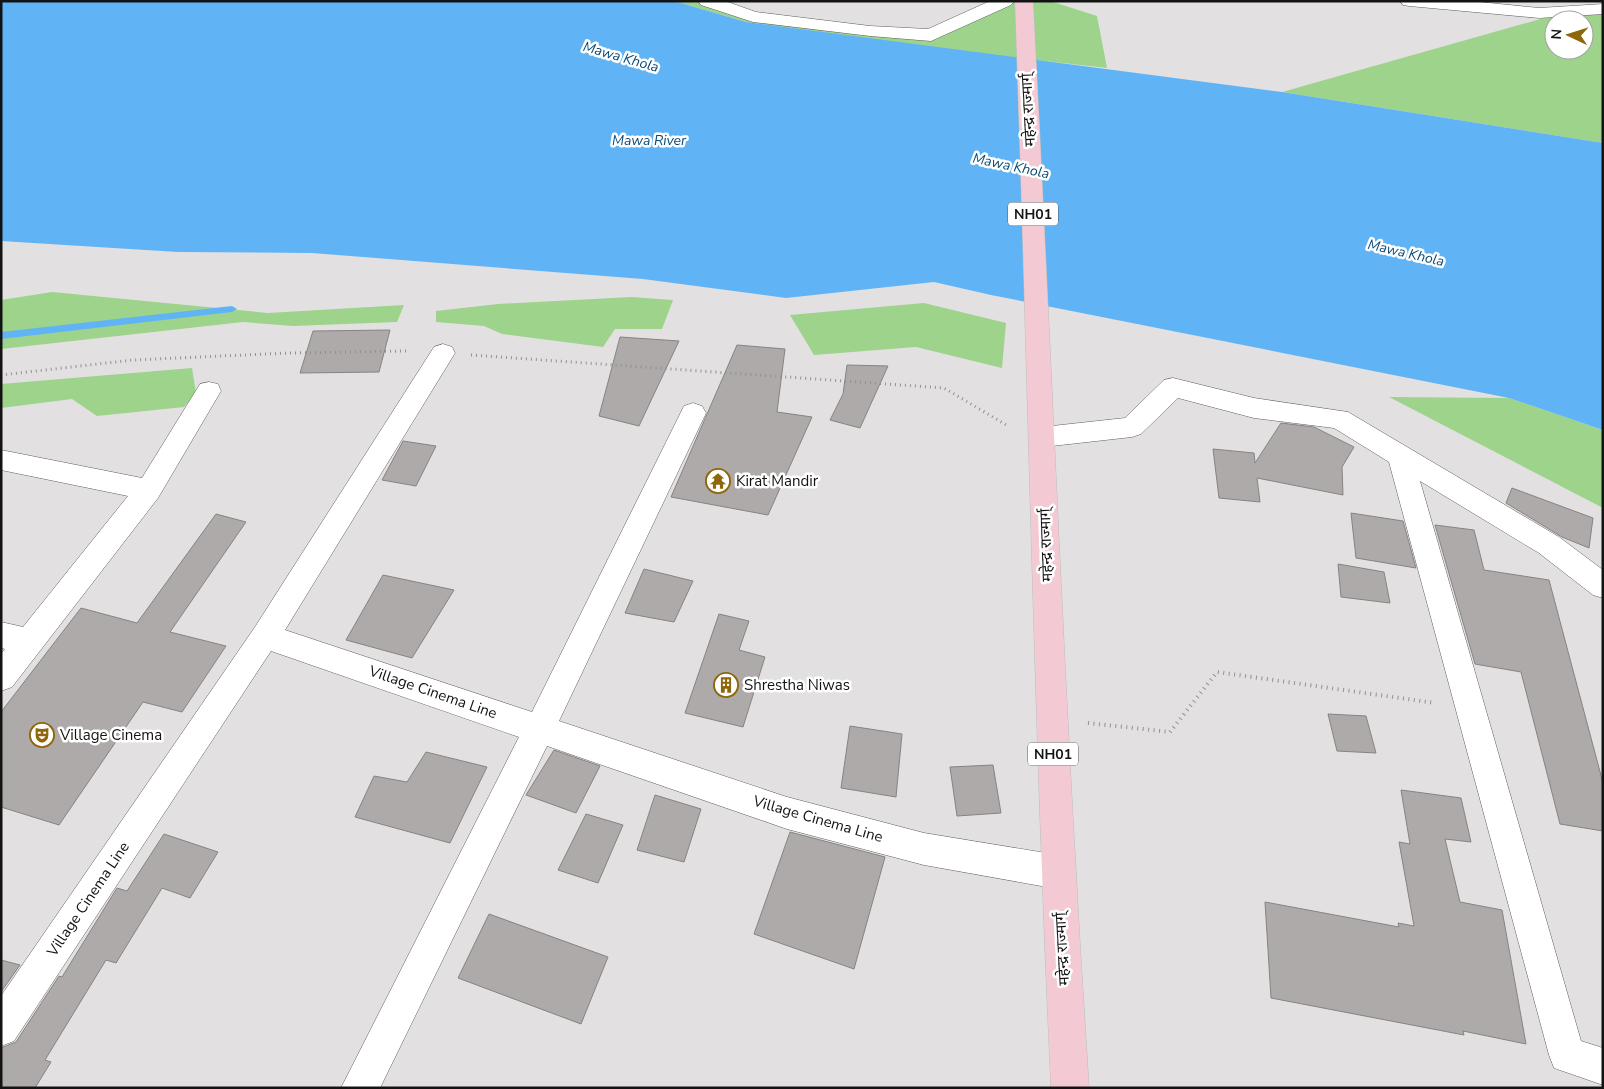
<svg xmlns="http://www.w3.org/2000/svg" width="1604" height="1089" viewBox="0 0 1604 1089" font-family="'Nunito Sans','Noto Sans Devanagari',sans-serif">
  <style>
    .green { fill: #9ed38b; fill-rule: evenodd }
    .water { fill: #60b4f6 }
    .lines { fill: none; stroke-linecap: round; stroke-linejoin: round }
    .stream { fill: #60b4f6; fill-rule: evenodd }
    .building { fill: #adaaa9; stroke: #868383 }
    .minor-casing { stroke: #605e60; stroke-width: 1 }
    .trunk-casing { stroke: #bdbdbd; stroke-width: 1 }
    .path-far1 { stroke: #929092; stroke-width: 3; stroke-dasharray: 1 4; stroke-linecap: butt }
    .path { stroke: #929092; stroke-width: 4; stroke-dasharray: 1 4.5; stroke-linecap: butt }
    .minor { fill: #fff; fill-rule: evenodd }
    .trunk { fill: #f3cad3; fill-rule: evenodd }
    .labels { text-anchor: middle; dominant-baseline: central; stroke-width: 5; stroke-linejoin: round; paint-order: stroke }
    .far-water-label { font-size: 14px; font-style: italic; fill: #0a4b76; stroke: #fff }
    .shield { fill: #fff; stroke: #5a5a5a; stroke-width: 1 }
    .shield-label { font-size: 14px; font-weight: bold; fill: #131313 }
    .street-label { font-size: 15px; fill: #131313; stroke: #fff }
    .poi-label { font-size: 15px; fill: #131313; stroke: #fff; text-anchor: start }
  </style>
  <rect width="100%" height="100%" fill="#e3e0e2"/>
  <g class="green">
    <polygon points="674,1 707,1 753,17 931,35 1005,1 1050,1 1097,16 1107,68 982,54 746,22"/>
    <path d="M 1603,5 L 1603,143 L 1282,92 L 1583,7 ZM 1554,20 L 1584,20 L 1584,50 L 1554,50 Z"/>
    <polygon points="52,292 268,313 404,305 397,322 293,326 243,322 1,349 1,300"/>
    <polygon points="631,297 673,300 662,329 615,329 603,347 502,334 484,326 436,322 436,311 498,304"/>
    <polygon points="924,303 1006,323 1002,368 916,347 814,355 790,315"/>
    <polygon points="192,368 196,393 184,407 97,416 72,399 1,408 1,384"/>
    <polygon points="1389,397 1509,398 1603,430 1603,508"/>
  </g>
  <polygon class="water" points="1,1 674,1 746,22 1282,92 1603,143 1603,430 1509,398 991,295 934,282 786,298 643,279 312,253 178,252 1,241"/>
  <g class="lines">
    <polygon class="stream" points="232,306 237,309 232,312 1,339 1,332"/>
  </g>
  <g class="building">
    <polygon points="390,330 379,372 300,373 313,331"/>
    <polygon points="620,337 679,341 639,426 599,416"/>
    <polygon points="737,345 785,349 777,412 812,417 768,515 671,497"/>
    <polygon points="847,365 888,366 860,428 830,420 843,394"/>
    <polygon points="1281,423 1314,427 1354,447 1342,467 1343,495 1257,478 1260,502 1219,498 1213,449 1254,453 1255,463"/>
    <polygon points="403,441 436,446 416,486 382,480"/>
    <polygon points="1512,488 1593,518 1589,548 1562,537 1506,503"/>
    <polygon points="1351,513 1403,521 1416,568 1356,558"/>
    <polygon points="216,514 246,522 170,632 226,646 182,712 143,702 59,825 1,807 1,712 81,608 137,623"/>
    <polygon points="1435,525 1474,530 1484,570 1549,580 1603,783 1603,831 1560,824 1521,672 1475,664"/>
    <polygon points="1338,564 1384,572 1390,603 1341,597"/>
    <polygon points="644,569 693,581 674,622 625,613"/>
    <polygon points="383,575 454,590 412,658 346,640"/>
    <polygon points="719,614 749,621 739,650 765,657 743,727 685,713"/>
    <polygon points="1328,714 1366,716 1376,753 1337,751"/>
    <polygon points="850,726 902,734 896,797 841,788"/>
    <polygon points="554,750 600,766 576,813 526,795"/>
    <polygon points="426,752 487,767 450,843 355,817 374,776 407,782"/>
    <polygon points="993,765 1001,813 957,816 950,767"/>
    <polygon points="1401,790 1461,798 1471,842 1445,839 1460,902 1502,910 1526,1044 1463,1031 1464,1035 1271,998 1265,902 1399,927 1398,923 1414,926 1399,842 1410,844"/>
    <polygon points="655,795 701,809 684,862 637,850"/>
    <polygon points="586,814 623,825 598,883 558,870"/>
    <polygon points="790,832 885,857 854,969 754,934"/>
    <polygon points="164,834 218,852 190,898 162,888 116,963 106,960 45,1060 51,1062 35,1088 1,1088 1,1048 16,1042 59,976 62,977 117,888 127,891"/>
    <polygon points="489,914 608,957 581,1024 458,978"/>
    <polygon points="1,960 20,965 1,992"/>
  </g>
  <g class="lines">
    <defs>
      <g id="minor">
        <polygon points="698,1 725,1 756,12 870,26 928,29 990,1 1014,1 1011,5 931,41 870,36 753,22 701,5"/>
        <polygon points="1400,1 1470,1 1539,8 1603,4 1603,14 1539,18 1409,6 1403,5"/>
        <polygon points="443,344 452,347 455,353 285,630 532,712 684,406 693,403 702,406 706,413 559,721 787,797 924,833 1058,855 1070,860 1075,872 1070,884 1058,889 924,865 787,829 547,746 380,1088 341,1088 519,737 271,651 14,1041 1,1046 1,996 255,627 434,347"/>
        <polygon points="1173,378 1254,398 1348,412 1559,537 1603,570 1603,598 1593,595 1539,553 1420,481 1581,1041 1603,1048 1603,1085 1554,1068 1549,1055 1389,462 1334,428 1254,418 1178,398 1141,434 1132,437 1043,447 1034,444 1030,437 1034,430 1043,427 1125,418 1164,380"/>
        <polygon points="209,382 218,384 221,391 158,498 12,687 1,691 1,654 5,649 1,648 1,622 23,627 128,496 1,470 1,450 142,478 200,384"/>
      </g>
      <path id="trunk" d="M 1015,1 L 1033,1 C 1052,363 1065,726 1089,1088 L 1051,1088 C 1034,726 1028,363 1015,1 Z"/>
    </defs>
    <use href="#minor" class="minor-casing"/>
    <use href="#trunk" class="trunk-casing"/>
    <g class="path-far1">
      <polyline points="471,355 944,388 1008,426"/>
      <polyline points="1,375 133,360 289,353 407,351"/>
    </g>
    <polyline class="path" points="1088,723 1170,732 1217,672 1435,703"/>
    <use href="#minor" class="minor"/>
    <use href="#trunk" class="trunk"/>
  </g>
  <defs>
    <symbol id="temple-ring" viewBox="-11 -11 22 22"><circle r="9.5" fill="#fff" stroke="#8d670a" stroke-width="1.5"/><path d="M0-6L5-2H3V0L6.5 2.5H4V6H1.5V3h-3V6H-4V2.5H-6.5L-3 0V-2H-5Z" fill="#8d670a"/></symbol>
    <symbol id="building-ring" viewBox="-11 -11 22 22"><circle r="9.5" fill="#fff" stroke="#8d670a" stroke-width="1.5"/><path d="M-4-6H4V6H1V3H-1V6H-4ZM-2.5-4.3h1.7v1.8h-1.7ZM.8-4.3h1.7v1.8H.8ZM-2.5-1h1.7V.8h-1.7ZM.8-1h1.7V.8H.8Z" fill="#8d670a"/></symbol>
    <symbol id="theatre-ring" viewBox="-11 -11 22 22"><circle r="9.5" fill="#fff" stroke="#8d670a" stroke-width="1.5"/><path d="M-5-5.5Q0-4 5-5.5V0Q5 5 0 6Q-5 5-5 0ZM-3.3-2.5H-1v1.5H-3.3ZM1-2.5H3.3v1.5H1ZM-2.8 1Q0 5.5 2.8 1Z" fill="#8d670a"/></symbol>
  </defs>
  <g fill-rule="evenodd">
    <use href="#temple-ring" x="704" y="467" width="28" height="28"/>
    <use href="#building-ring" x="712" y="671" width="28" height="28"/>
    <use href="#theatre-ring" x="28" y="721" width="28" height="28"/>
  </g>
  <g class="labels">
    <g class="far-water-label">
      <text transform="translate(621 57) rotate(16)">Mawa Khola</text>
      <text x="649" y="140">Mawa River</text>
      <text transform="translate(1011 166) rotate(12)">Mawa Khola</text>
      <text transform="translate(1406 253) rotate(13)">Mawa Khola</text>
    </g>
    <g class="shield">
      <rect x="1008" y="202.5" width="50" height="23" rx="4"/>
      <rect x="1028" y="742.5" width="50" height="23" rx="4"/>
    </g>
    <g class="shield-label">
      <text x="1033" y="214">NH01</text>
      <text x="1053" y="754">NH01</text>
    </g>
    <g class="street-label">
      <text transform="translate(1028 110) rotate(-93)">महेन्द्र राज्मार्ग्</text>
      <text transform="translate(1046 545) rotate(-92)">महेन्द्र राज्मार्ग्</text>
      <text transform="translate(433 692) rotate(19)">Village Cinema Line</text>
      <text transform="translate(818 819) rotate(16)">Village Cinema Line</text>
      <text transform="translate(88 899) rotate(-56)">Village Cinema Line</text>
      <text transform="translate(1062 949) rotate(-93)">महेन्द्र राज्मार्ग्</text>
    </g>
    <g class="poi-label">
      <text x="736" y="481">Kirat Mandir</text>
      <text x="744" y="685">Shrestha Niwas</text>
      <text x="60" y="735">Village Cinema</text>
    </g>
  </g>
  <rect width="1604" height="1089" fill="none" stroke="#131313" stroke-width="5"/>
  <g transform="translate(1569 35) rotate(274)"><circle r="24" fill="#ffffff" stroke="#a1a1a1"/>
  <path d="M0-4L9 19L0 12L-9 19Z" fill="#8d670a"/>
  <text y="-8" font-size="14" font-weight="bold" text-anchor="middle" fill="#131313">N</text>
  </g>
</svg>
